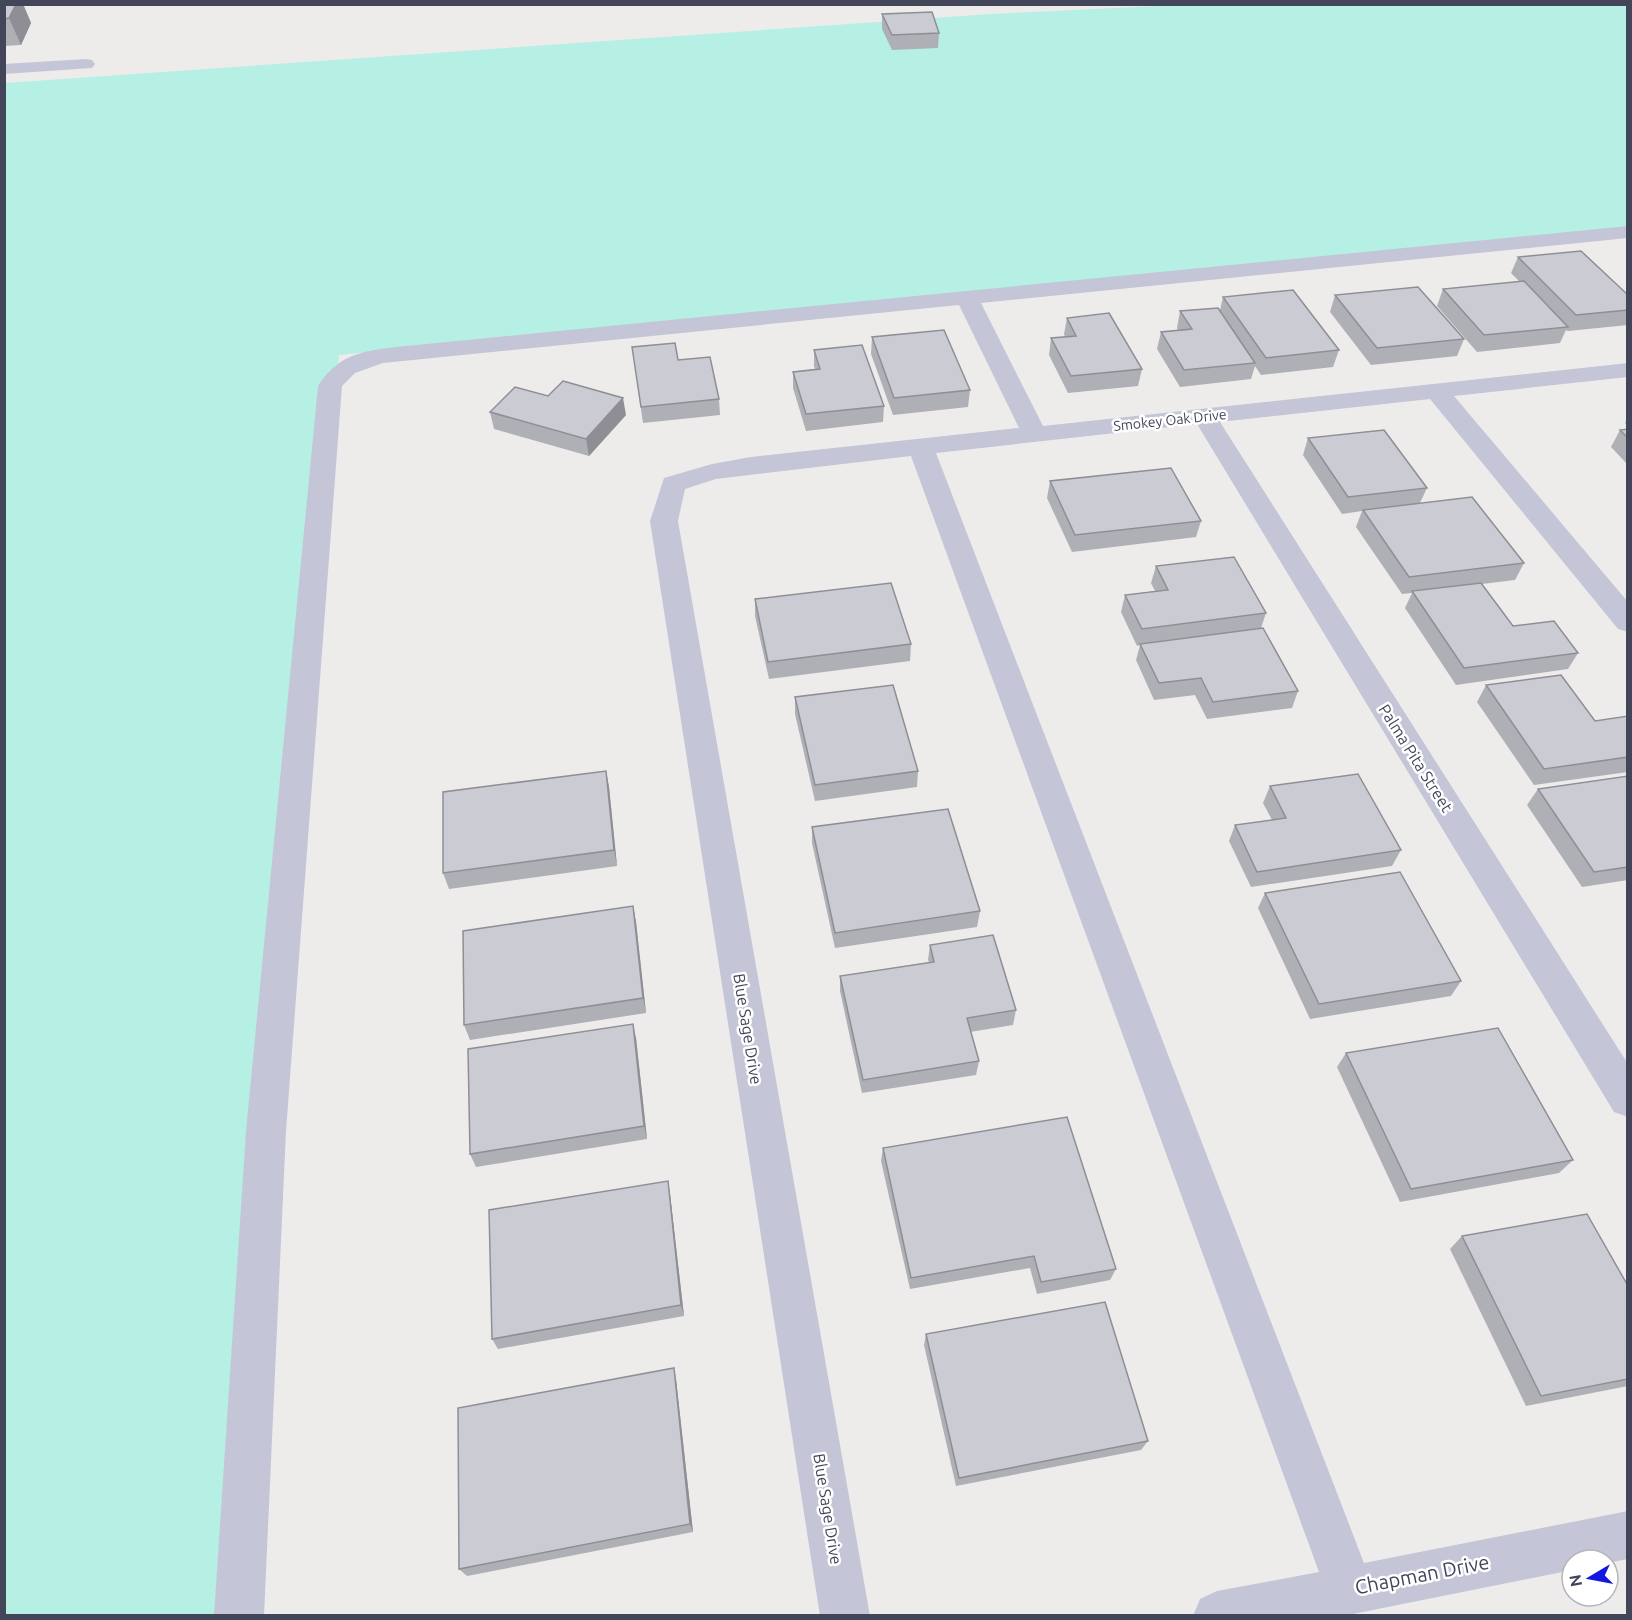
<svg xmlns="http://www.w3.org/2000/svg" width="1632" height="1620" viewBox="0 0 1632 1620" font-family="Ubuntu,sans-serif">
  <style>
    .green { fill: #b6efe4 }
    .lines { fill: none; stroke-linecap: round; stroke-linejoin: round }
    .minor { fill: #c4c6d7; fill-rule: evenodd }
    .wall { fill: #afafb6 }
    .shaded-wall { fill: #8e8e94 }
    .building { fill: #cbcbd4; stroke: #8e8e94; stroke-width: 1.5 }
    .labels { text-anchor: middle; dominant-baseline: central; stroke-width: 5; stroke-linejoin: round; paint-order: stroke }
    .far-street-label { font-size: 14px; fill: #434659; stroke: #fff }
    .street-label { font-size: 16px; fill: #434659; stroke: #fff }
    .near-street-label { font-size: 20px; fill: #434659; stroke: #fff }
  </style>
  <rect width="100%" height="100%" fill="#eeeceb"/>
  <polygon class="green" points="1177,5 1627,5 1627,230 339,355 233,1615 5,1616 5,83 991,14"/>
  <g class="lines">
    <g class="minor">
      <polygon points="86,59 92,60 95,64 92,68 4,74 4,64"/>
      <path d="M 1628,226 L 1628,238 L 981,303 L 1043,426 L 1628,363 L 1628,377 L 1454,396 L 1628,602 L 1628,632 L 1618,629 L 1430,399 L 1220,422 L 1628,1064 L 1628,1117 L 1614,1112 L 1197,424 L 936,453 L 1364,1563 L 1628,1511 L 1628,1559 L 1608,1563 L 1608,1560 L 1572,1560 L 1572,1570 L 1343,1616 L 1193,1616 L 1200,1599 L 1217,1591 L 1319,1572 L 911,456 L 716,479 L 685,489 L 678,521 L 870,1616 L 820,1616 L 650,521 L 664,478 L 712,464 L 751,457 L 1019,428 L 959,305 L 383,363 L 355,373 L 342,386 L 286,1131 L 264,1616 L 214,1616 L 246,1131 L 318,386 C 338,355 361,351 396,347 Z"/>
    </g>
  </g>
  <g class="wall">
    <polygon points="4,4 23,4 31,23 21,45 4,46"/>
    <polygon points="882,14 939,33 938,48 892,50 882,29"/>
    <polygon points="1518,257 1628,295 1628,325 1568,331 1566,330 1560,343 1477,352 1437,306 1443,289 1520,282 1511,273"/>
    <polygon points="1335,295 1464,339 1457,356 1371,365 1330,312"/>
    <polygon points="1223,297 1339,350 1333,367 1261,375 1255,366 1251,379 1180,387 1157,349 1161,332 1178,330 1177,328 1180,311 1220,310"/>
    <polygon points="1067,318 1142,369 1138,386 1068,393 1049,355 1051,338 1065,337 1064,334"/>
    <polygon points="872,337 970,390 968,407 893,415 871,354"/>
    <polygon points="632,347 678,360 719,399 720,415 643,423"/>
    <polygon points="814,350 884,406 883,422 806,431 793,388 793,372 815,369 814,366"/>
    <polygon points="548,396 626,415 589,456 494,429 490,412"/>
    <polygon points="1628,417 1628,426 1625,423"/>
    <polygon points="1628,429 1628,465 1611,447 1620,430"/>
    <polygon points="1308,438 1427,488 1420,503 1524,563 1515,580 1482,584 1513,626 1578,653 1568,669 1456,685 1405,608 1412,593 1402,594 1356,527 1362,511 1342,514 1303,455"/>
    <polygon points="1050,481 1201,521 1196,537 1072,552 1047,498"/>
    <polygon points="1156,566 1266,613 1261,628 1298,691 1292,708 1207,719 1195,695 1154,700 1136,660 1140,645 1137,646 1121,612 1125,595 1155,591 1151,583"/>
    <polygon points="755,599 911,644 910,661 769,679 755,616"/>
    <polygon points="1486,685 1595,721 1628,716 1628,772 1534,785 1477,702"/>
    <polygon points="795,697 918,771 917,787 815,801 795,714"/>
    <polygon points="606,771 609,787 617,866 449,889 443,873"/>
    <polygon points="1628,776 1628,880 1582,887 1527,805 1538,789"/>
    <polygon points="1270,786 1401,850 1392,866 1251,887 1229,841 1235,825 1272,820 1263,803"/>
    <polygon points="812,827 980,911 977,927 835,948 812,843"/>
    <polygon points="1265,893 1461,981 1451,996 1310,1019 1258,908"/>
    <polygon points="633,906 636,922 646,1013 470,1040 464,1025"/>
    <polygon points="930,945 1016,1010 1013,1025 970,1032 979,1061 976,1075 862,1093 840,991 840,976 929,962 928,960"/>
    <polygon points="636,1038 647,1139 476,1167 470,1154"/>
    <polygon points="1346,1053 1573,1160 1559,1173 1400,1202 1337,1067"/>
    <polygon points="883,1148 1116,1269 1110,1280 1037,1294 1030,1268 910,1289 881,1161"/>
    <polygon points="668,1181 670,1194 684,1316 498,1349 492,1339"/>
    <polygon points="1462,1236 1628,1286 1628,1386 1526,1406 1450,1249"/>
    <polygon points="926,1334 1148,1441 1141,1450 956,1486 924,1345"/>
    <polygon points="676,1379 693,1532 467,1576 459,1569"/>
  </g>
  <g class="shaded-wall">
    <polygon points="16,4 23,4 31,23 21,45 9,18"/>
    <polygon points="623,398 626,415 589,456 586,439"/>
    <polygon points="606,771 609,787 617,866 614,850"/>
    <polygon points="633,906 636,922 646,1013 643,998"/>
    <polygon points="633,1024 636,1038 647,1139 644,1126"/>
    <polygon points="668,1181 670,1194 684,1316 681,1305"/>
    <polygon points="674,1368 676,1379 693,1532 690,1524"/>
  </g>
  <g class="building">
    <polygon points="4,4 16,4 9,18 4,19"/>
    <polygon points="932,12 939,33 892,35 882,14"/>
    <polygon points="1581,251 1628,295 1628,310 1576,315 1518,257"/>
    <polygon points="1524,281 1568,327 1484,335 1443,289"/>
    <polygon points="1418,287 1464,339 1377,348 1335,295"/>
    <polygon points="1293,290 1339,350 1266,358 1223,297"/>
    <polygon points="1218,308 1255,363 1184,370 1161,332 1192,329 1180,311"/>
    <polygon points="1109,313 1142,369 1071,376 1051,338 1076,336 1067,318"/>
    <polygon points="944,330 970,390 894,398 872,337"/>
    <polygon points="675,343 678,360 710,357 719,399 641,407 632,347"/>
    <polygon points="862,345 884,406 806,414 793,372 820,369 814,350"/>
    <polygon points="563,381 623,398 586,439 490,412 515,387 548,396"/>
    <polygon points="1628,429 1628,438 1620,430"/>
    <polygon points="1384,430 1427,488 1348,497 1308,438"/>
    <polygon points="1171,468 1201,521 1075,535 1050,481"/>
    <polygon points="1472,497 1524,563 1409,577 1363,510"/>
    <polygon points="1234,557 1266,613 1142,629 1125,595 1168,590 1156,566"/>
    <polygon points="891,583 911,644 768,662 755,599"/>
    <polygon points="1481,583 1513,626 1554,621 1578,653 1464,668 1412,591"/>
    <polygon points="1263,628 1298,691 1213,702 1201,678 1159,683 1140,644"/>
    <polygon points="1561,675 1595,721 1628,716 1628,757 1544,769 1486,685"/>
    <polygon points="893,685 918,771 815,785 795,697"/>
    <polygon points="606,771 614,850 443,873 443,792"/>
    <polygon points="1358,774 1401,850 1257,872 1235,825 1286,818 1270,786"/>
    <polygon points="1628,776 1628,867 1594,872 1538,789"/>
    <polygon points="948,809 980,911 835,933 812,827"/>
    <polygon points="1400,872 1461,981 1319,1004 1265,893"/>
    <polygon points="633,906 643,998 464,1025 463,931"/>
    <polygon points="993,935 1016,1010 967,1018 979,1061 863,1080 840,976 934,962 930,945"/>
    <polygon points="633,1024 644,1126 470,1154 468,1049"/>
    <polygon points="1498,1028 1573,1160 1411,1189 1346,1053"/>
    <polygon points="1067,1117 1116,1269 1041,1282 1034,1256 911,1278 883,1148"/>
    <polygon points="668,1181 681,1305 492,1339 489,1210"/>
    <polygon points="1587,1214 1628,1286 1628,1379 1541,1396 1462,1236"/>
    <polygon points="1105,1302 1148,1441 959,1478 926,1334"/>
    <polygon points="674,1368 690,1524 459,1569 458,1408"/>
  </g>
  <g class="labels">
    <g class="far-street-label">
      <text transform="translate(1170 420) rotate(-6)">Smokey Oak Drive</text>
    </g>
    <g class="street-label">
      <text transform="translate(1416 758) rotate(58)">Palma Pita Street</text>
      <text transform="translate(748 1029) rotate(81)">Blue Sage Drive</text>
      <text transform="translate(828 1509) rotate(81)">Blue Sage Drive</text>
    </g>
    <g class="near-street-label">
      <text transform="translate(1422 1574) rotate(-11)">Chapman Drive</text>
    </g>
  </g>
  <rect width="1632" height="1620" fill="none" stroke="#434659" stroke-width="12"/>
  <g transform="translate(1590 1578) rotate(260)"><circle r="28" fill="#ffffff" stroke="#b4b5bd" stroke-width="1.5"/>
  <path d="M0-4.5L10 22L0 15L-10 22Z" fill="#1417df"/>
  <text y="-9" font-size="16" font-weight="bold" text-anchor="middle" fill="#434659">N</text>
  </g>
</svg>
